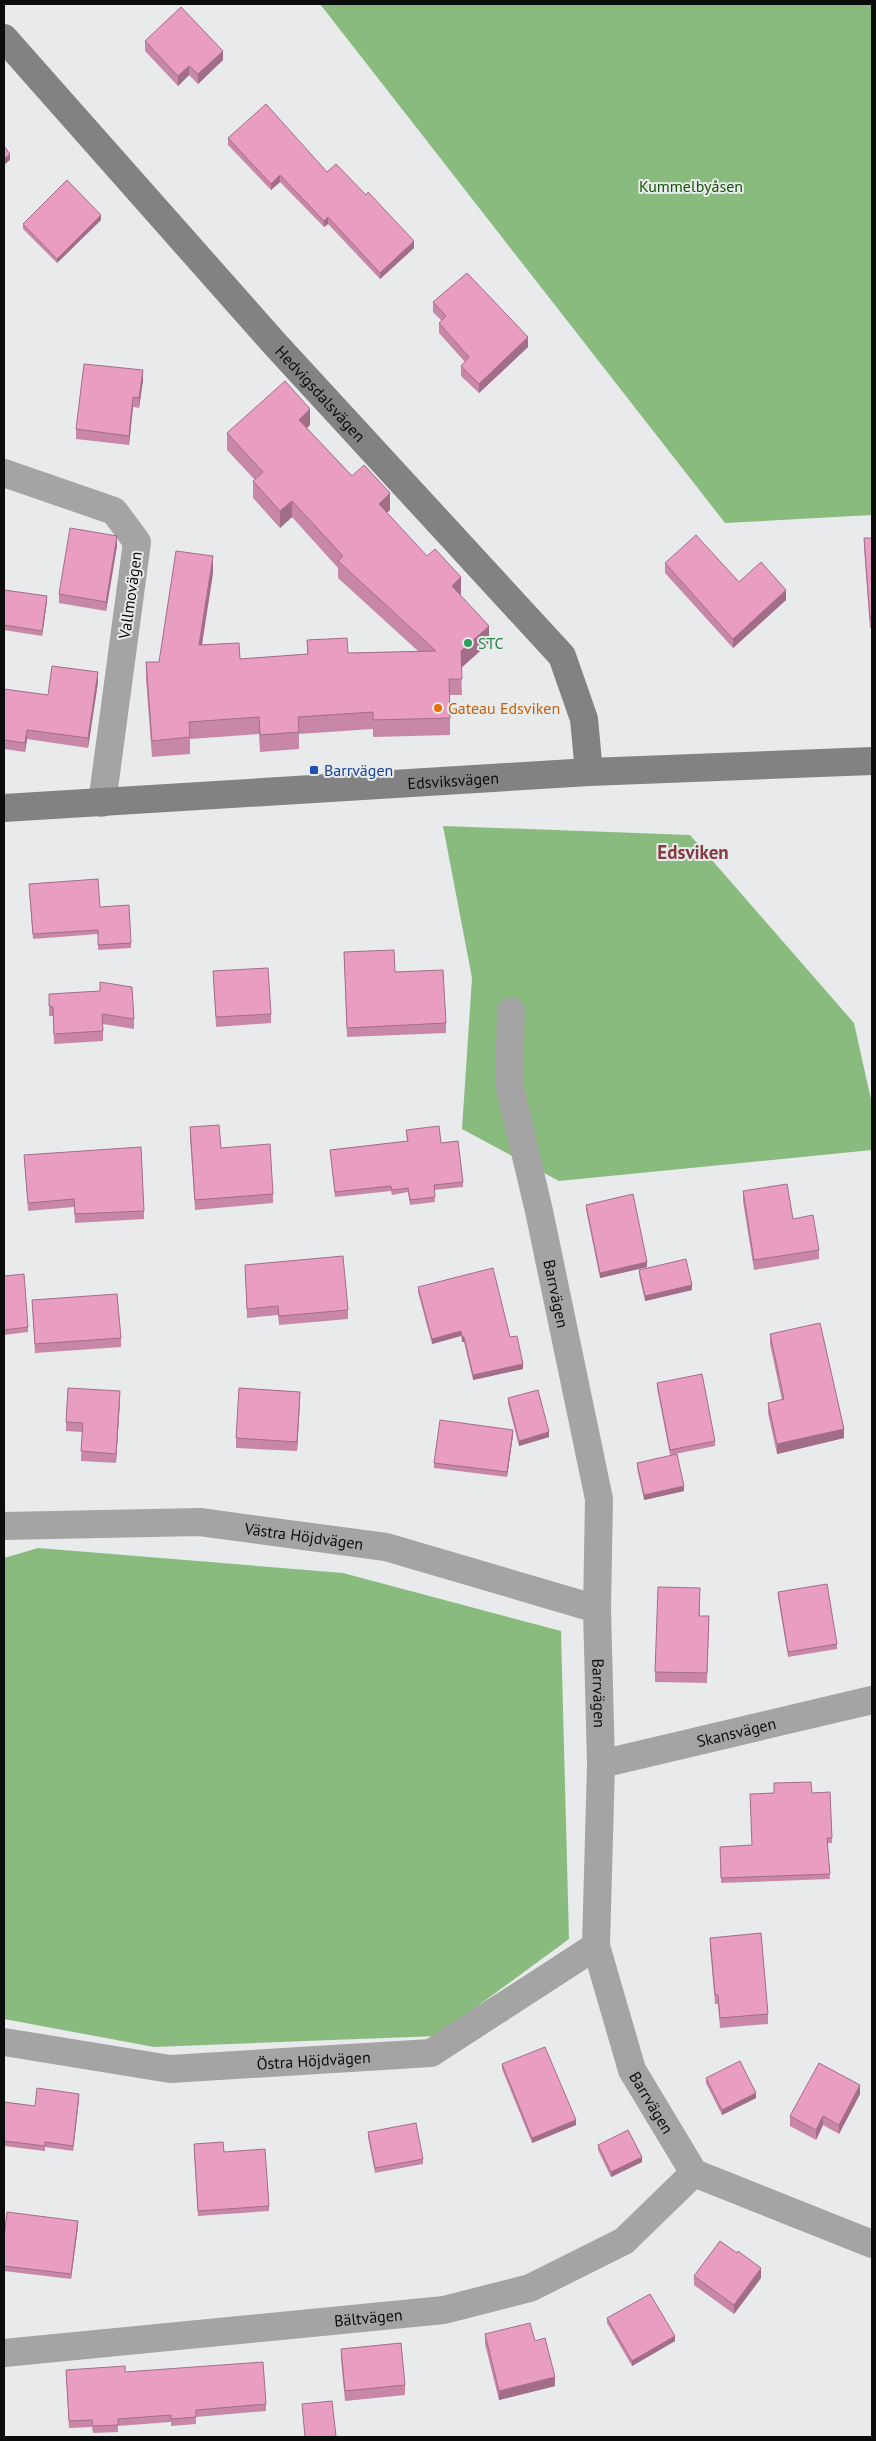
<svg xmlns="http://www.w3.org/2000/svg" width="876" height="2441" viewBox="0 0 876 2441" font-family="'PT Sans',sans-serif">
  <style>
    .forest { fill: #89bb7f }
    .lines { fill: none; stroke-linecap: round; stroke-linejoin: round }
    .street { stroke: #a5a4a4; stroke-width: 28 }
    .secondary { stroke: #838282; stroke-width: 28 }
    .wall { fill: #c887a6 }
    .shaded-wall { fill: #a26e87 }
    .building { fill: #e89dc1; stroke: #a26e87 }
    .leisure-dot { fill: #2e9e5b; stroke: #e9eaec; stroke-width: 2 }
    .food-dot { fill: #e8710a; stroke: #e9eaec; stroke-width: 2 }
    .transit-dot { fill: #1a4fb4; stroke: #e9eaec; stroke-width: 2 }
    .labels { text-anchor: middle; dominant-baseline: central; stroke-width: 4; stroke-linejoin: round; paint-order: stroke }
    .park-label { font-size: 16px; fill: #125500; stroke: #e9eaec }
    .street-label { font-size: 16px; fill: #0b0c0c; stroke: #e9eaec }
    .leisure-label { font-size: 16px; fill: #27864d; stroke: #e9eaec; text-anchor: start }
    .food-label { font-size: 16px; fill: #c56008; stroke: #e9eaec; text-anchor: start }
    .transit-label { font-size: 16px; fill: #164399; stroke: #e9eaec; text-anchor: start }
    .quarter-label { font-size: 19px; font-weight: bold; fill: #853c41; stroke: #e9eaec }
  </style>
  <rect width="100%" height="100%" fill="#e9eaec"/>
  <g class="forest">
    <polygon points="320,4 872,4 872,515 725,523"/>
    <polygon points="443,826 690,835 854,1023 872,1104 872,1150 559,1181 462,1129 472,978"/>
    <polygon points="38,1548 343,1573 561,1631 569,1939 437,2036 154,2047 4,2019 4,1558"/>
  </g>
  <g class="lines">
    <g class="street">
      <polyline points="4,473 114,511 137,542 102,803"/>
      <path id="s1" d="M 511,1011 L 509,1084 L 539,1211 L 599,1499 L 597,1609 L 601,1764 L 596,1946 L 632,2070 L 694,2173 L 872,2244"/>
      <path id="s2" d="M 4,1526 L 200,1522 L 386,1547 L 597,1609"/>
      <path id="s3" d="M 601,1764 L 872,1700"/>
      <path id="s4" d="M 4,2042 L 170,2069 L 431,2053 L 596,1946"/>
      <path id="s5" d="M 4,2353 L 444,2310 L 530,2288 L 624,2241 L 694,2173"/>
    </g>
    <g class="secondary">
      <path id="s6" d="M 4,38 L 274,343 L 562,656 L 584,719 L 589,772"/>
      <path id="s7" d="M 4,808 L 589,772 L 872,761"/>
    </g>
  </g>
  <g class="wall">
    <polygon points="145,41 223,60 198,84 189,75 178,86 145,51"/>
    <polygon points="228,138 327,172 366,195 414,248 380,279 328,224 324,227 280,182 271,190 228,145"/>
    <polygon points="101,220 57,263 23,229 23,224"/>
    <polygon points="433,302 528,347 479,393 461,376 461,366 465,362 439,333 439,323 442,321 433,312"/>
    <polygon points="143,380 139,408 133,407 129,445 76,439 76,429"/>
    <polygon points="310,425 307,428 352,476 390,510 387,513 461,594 460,595 489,643 461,668 462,695 450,695 450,735 373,737 373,729 299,734 299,749 260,752 259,734 190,739 190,754 152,757 146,679 146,662 159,662 213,573 202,645 240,659 307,654 307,640 348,653 418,651 338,578 338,568 292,517 280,528 253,498 253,481 255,480 227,450 227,433"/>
    <polygon points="864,538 872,538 872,627 870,628 864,547"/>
    <polygon points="117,546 106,611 59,603 59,594"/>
    <polygon points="665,563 739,582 786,600 733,648 665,573"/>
    <polygon points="4,590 47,601 42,636 4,630"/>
    <polygon points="98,682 88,748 27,739 25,752 4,749 4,689 48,695"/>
    <polygon points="29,889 100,907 131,943 131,948 98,950 98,934 33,939"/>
    <polygon points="344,952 395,972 446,1023 446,1033 347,1037"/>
    <polygon points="213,971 271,1014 271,1023 216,1027"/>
    <polygon points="49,1006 134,1019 134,1029 103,1024 103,1041 54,1044 53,1016 49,1016"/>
    <polygon points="190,1127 221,1148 273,1194 273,1203 195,1210 190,1137"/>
    <polygon points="406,1130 441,1143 463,1182 463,1187 434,1190 435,1202 410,1205 408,1192 392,1195 391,1191 335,1197 330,1150 407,1141"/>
    <polygon points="24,1155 144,1211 144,1219 75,1223 74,1207 28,1211"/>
    <polygon points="743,1191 793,1219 819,1250 819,1259 754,1270 743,1201"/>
    <polygon points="586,1205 647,1267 600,1278 586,1210"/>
    <polygon points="245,1265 348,1310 348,1319 279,1325 278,1315 247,1318"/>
    <polygon points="639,1270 692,1290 645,1301 639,1275"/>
    <polygon points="4,1276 28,1327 28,1332 4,1335"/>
    <polygon points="418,1287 510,1337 523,1369 473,1380 464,1342 462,1342 461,1336 432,1344 418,1292"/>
    <polygon points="32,1300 121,1338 121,1347 35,1353"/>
    <polygon points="770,1334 844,1438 777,1454 768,1413 768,1403 782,1400 770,1344"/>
    <polygon points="657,1383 715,1441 715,1446 670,1455 657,1388"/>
    <polygon points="508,1398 549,1437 519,1446 508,1403"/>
    <polygon points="120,1400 116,1463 81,1461 82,1432 66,1431 66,1422"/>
    <polygon points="300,1401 297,1451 236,1448 236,1438"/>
    <polygon points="513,1435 507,1477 434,1468 434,1463"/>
    <polygon points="637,1463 684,1491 644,1500 637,1468"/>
    <polygon points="778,1592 837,1644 837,1649 788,1657 778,1597"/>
    <polygon points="700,1598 700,1616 709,1616 707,1683 655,1682 655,1672"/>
    <polygon points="830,1792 832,1843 827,1843 830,1879 721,1883 720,1847 752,1845 812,1793"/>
    <polygon points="710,1938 768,2014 768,2024 720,2028 718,2004 715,2004 710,1947"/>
    <polygon points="502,2064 576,2125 532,2143 502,2069"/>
    <polygon points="706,2078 756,2098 722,2115 706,2083"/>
    <polygon points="860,2094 839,2134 823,2125 816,2140 790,2126 790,2116"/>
    <polygon points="79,2099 73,2151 45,2147 45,2151 4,2146 4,2102 35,2106"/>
    <polygon points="368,2132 423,2159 423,2164 375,2173 368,2137"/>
    <polygon points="598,2145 642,2162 611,2177 598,2150"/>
    <polygon points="194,2149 224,2152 269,2206 269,2211 198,2216"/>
    <polygon points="78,2226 71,2279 4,2271 4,2237"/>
    <polygon points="737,2253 761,2278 734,2314 694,2285 694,2276"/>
    <polygon points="607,2318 675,2341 632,2366 607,2323"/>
    <polygon points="485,2334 535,2341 555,2386 499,2400 485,2344"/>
    <polygon points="341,2349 405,2385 405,2395 345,2401 341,2359"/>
    <polygon points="66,2370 125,2372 266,2404 266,2411 196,2417 196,2424 171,2426 171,2422 118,2426 118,2432 93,2433 92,2427 69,2428"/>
  </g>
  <g class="shaded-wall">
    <polygon points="223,51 223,60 198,84 198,74"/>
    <polygon points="189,66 189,75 178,86 178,76"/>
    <polygon points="10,154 10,160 4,165 4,159"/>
    <polygon points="280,175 280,182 271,190 271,184"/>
    <polygon points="101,215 101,220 57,263 57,259"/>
    <polygon points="328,217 328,224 324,227 324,221"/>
    <polygon points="414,241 414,248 380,279 380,273"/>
    <polygon points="528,337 528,347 479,393 479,384"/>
    <polygon points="143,370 143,380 139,408 139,398"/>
    <polygon points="133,397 133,407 129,445 129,436"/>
    <polygon points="310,409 310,425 299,436 299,420"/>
    <polygon points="390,493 390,510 379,520 379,504"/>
    <polygon points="292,501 292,517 280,528 280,511"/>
    <polygon points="117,536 117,546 106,611 106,602"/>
    <polygon points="213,556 213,573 199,662 199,645"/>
    <polygon points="461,577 461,594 452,602 452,586"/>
    <polygon points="786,590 786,600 733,648 733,639"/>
    <polygon points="47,596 47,601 42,636 42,631"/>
    <polygon points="489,626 489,643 461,668 461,651"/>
    <polygon points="98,672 98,682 88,748 88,738"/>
    <polygon points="27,730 27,739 25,752 25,743"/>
    <polygon points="647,1262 647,1267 600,1278 600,1273"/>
    <polygon points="692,1285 692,1290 645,1301 645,1296"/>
    <polygon points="461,1331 461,1336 432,1344 432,1339"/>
    <rect x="462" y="1337" width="2" height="5"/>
    <polygon points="523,1364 523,1369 473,1380 473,1375"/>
    <polygon points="120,1391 120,1400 116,1463 116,1454"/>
    <polygon points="300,1392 300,1401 297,1451 297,1442"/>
    <polygon points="844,1429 844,1438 777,1454 777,1444"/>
    <polygon points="513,1430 513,1435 507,1477 507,1472"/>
    <polygon points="549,1432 549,1437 519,1446 519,1441"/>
    <polygon points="684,1486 684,1491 644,1500 644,1495"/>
    <polygon points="860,2085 860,2094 839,2134 839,2125"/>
    <polygon points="756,2093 756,2098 722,2115 722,2110"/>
    <polygon points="79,2094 79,2099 73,2151 73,2146"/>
    <polygon points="823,2116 823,2125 816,2140 816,2130"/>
    <polygon points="576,2120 576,2125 532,2143 532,2138"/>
    <polygon points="642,2157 642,2162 611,2177 611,2172"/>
    <polygon points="78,2221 78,2226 71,2279 71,2274"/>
    <polygon points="761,2268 761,2278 734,2314 734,2305"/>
    <polygon points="675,2336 675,2341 632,2366 632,2361"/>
    <polygon points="555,2377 555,2386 499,2400 499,2391"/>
  </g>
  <g class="building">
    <polygon points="181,7 223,51 198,74 189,66 178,76 145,41"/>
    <polygon points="266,104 327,172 336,164 366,195 368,192 414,241 380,273 328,217 324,221 280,175 271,184 228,138"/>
    <polygon points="4,146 10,154 4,159"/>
    <polygon points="67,180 101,215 57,259 23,224"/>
    <polygon points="467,273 528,337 479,384 461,366 469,357 439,323 446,316 433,302"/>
    <polygon points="84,364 143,370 139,398 133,397 129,436 76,429"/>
    <polygon points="285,381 310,409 299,420 352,476 364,465 390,493 379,504 427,556 435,549 461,577 452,586 489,626 461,651 462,679 449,679 450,718 373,720 373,712 298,717 299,732 260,735 259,717 189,722 190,737 152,741 146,662 159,662 176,551 213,556 199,645 239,643 240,659 308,654 307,640 347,638 348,653 436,651 338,561 343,556 292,501 280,511 253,481 263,472 227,433"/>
    <polygon points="70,528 117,536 106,602 59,594"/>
    <polygon points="696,535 739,582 761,562 786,590 733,639 665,563"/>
    <polygon points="864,538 872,538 872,619 870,619"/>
    <polygon points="4,590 47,596 42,631 4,625"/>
    <polygon points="52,666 98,672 88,738 27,730 25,743 4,740 4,689 48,695"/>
    <polygon points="98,879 100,907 129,905 131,943 98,945 98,930 33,934 29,884"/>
    <polygon points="394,950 395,972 443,970 446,1023 347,1028 344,952"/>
    <polygon points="268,968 271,1014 216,1017 213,971"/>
    <polygon points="100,982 132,987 134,1019 102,1014 103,1031 54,1034 53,1007 49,1006 49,994 100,991"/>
    <polygon points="219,1125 221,1148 270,1144 273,1194 195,1200 190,1127"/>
    <polygon points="439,1126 441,1143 458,1141 463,1182 434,1185 435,1197 410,1200 408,1188 392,1190 391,1186 335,1192 330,1150 408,1141 406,1130"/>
    <polygon points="141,1147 144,1211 75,1214 74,1199 28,1203 24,1155"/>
    <polygon points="787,1184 793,1219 813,1215 819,1250 754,1260 743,1191"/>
    <polygon points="633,1194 647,1262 600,1273 586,1205"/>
    <polygon points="343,1256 348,1310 279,1316 278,1306 247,1309 245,1265"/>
    <polygon points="686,1259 692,1285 645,1296 639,1270"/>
    <polygon points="493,1268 510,1337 517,1336 523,1364 473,1375 464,1337 462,1337 461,1331 432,1339 418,1287"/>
    <polygon points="24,1274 28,1327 4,1330 4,1276"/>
    <polygon points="117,1294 121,1338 35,1344 32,1300"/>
    <polygon points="820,1323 844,1429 777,1444 768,1403 784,1399 770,1334"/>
    <polygon points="702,1374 715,1441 670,1450 657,1383"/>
    <polygon points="68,1388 120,1391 116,1454 81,1451 83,1423 66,1422"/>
    <polygon points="239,1388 300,1392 297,1442 236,1438"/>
    <polygon points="538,1390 549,1432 519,1441 508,1398"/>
    <polygon points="440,1420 513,1430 507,1472 434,1463"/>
    <polygon points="677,1454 684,1486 644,1495 637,1463"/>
    <polygon points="827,1584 837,1644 788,1652 778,1592"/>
    <polygon points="658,1587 700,1588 699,1616 709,1616 707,1673 655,1672"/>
    <polygon points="811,1782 812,1793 830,1792 832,1838 827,1838 830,1874 721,1878 720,1847 752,1845 750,1794 774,1793 774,1783"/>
    <polygon points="761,1933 768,2014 720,2018 718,1995 715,1994 710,1938"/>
    <polygon points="545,2047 576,2120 532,2138 502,2064"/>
    <polygon points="740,2061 756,2093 722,2110 706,2078"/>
    <polygon points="819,2063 860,2085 839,2125 823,2116 816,2130 790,2116"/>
    <polygon points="37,2088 79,2094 73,2146 45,2142 45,2146 4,2141 4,2102 35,2106"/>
    <polygon points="416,2123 423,2159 375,2168 368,2132"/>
    <polygon points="628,2130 642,2157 611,2172 598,2145"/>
    <polygon points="223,2142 224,2152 265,2149 269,2206 198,2211 194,2144"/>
    <polygon points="7,2212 78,2221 71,2274 4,2266 4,2237"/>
    <polygon points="720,2241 737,2253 738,2251 761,2268 734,2305 694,2276"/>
    <polygon points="650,2294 675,2336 632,2361 607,2318"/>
    <polygon points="530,2323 535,2341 545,2338 555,2377 499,2391 485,2334"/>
    <polygon points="401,2343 405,2385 345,2391 341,2349"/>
    <polygon points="263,2362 266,2404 196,2410 196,2417 171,2419 171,2415 118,2419 118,2425 93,2426 92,2420 69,2421 66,2370 125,2366 125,2372"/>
    <polygon points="332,2401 336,2436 325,2437 305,2437 302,2404"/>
  </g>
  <circle class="leisure-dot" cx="468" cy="643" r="5"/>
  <circle class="food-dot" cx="438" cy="708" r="5"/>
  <rect class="transit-dot" x="309" y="765" width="10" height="10" rx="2.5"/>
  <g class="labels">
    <g class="park-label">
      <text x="691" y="186">Kummelbyåsen</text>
    </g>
    <g class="street-label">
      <text stroke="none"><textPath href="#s6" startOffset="476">Hedvigsdalsvägen</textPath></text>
      <text transform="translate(130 595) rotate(-82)">Vallmovägen</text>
      <text stroke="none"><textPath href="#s7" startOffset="450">Edsviksvägen</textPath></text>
      <text stroke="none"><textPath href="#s1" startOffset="288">Barrvägen</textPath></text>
      <text stroke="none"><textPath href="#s2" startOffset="301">Västra Höjdvägen</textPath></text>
      <text stroke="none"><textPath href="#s1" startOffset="692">Barrvägen</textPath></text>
      <text stroke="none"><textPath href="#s3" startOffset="139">Skansvägen</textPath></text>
      <text stroke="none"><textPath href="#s4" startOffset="312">Östra Höjdvägen</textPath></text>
      <text stroke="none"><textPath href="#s1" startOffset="1112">Barrvägen</textPath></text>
      <text stroke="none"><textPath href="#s5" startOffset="366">Bältvägen</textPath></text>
    </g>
    <g class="leisure-label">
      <text x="478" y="643">STC</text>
    </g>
    <g class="food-label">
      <text x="448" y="708">Gateau Edsviken</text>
    </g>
    <g class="transit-label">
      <text x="324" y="770">Barrvägen</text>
    </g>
    <g class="quarter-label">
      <text x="693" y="852">Edsviken</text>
    </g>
  </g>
  <rect width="876" height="2441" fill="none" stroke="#0b0c0c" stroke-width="10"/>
</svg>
